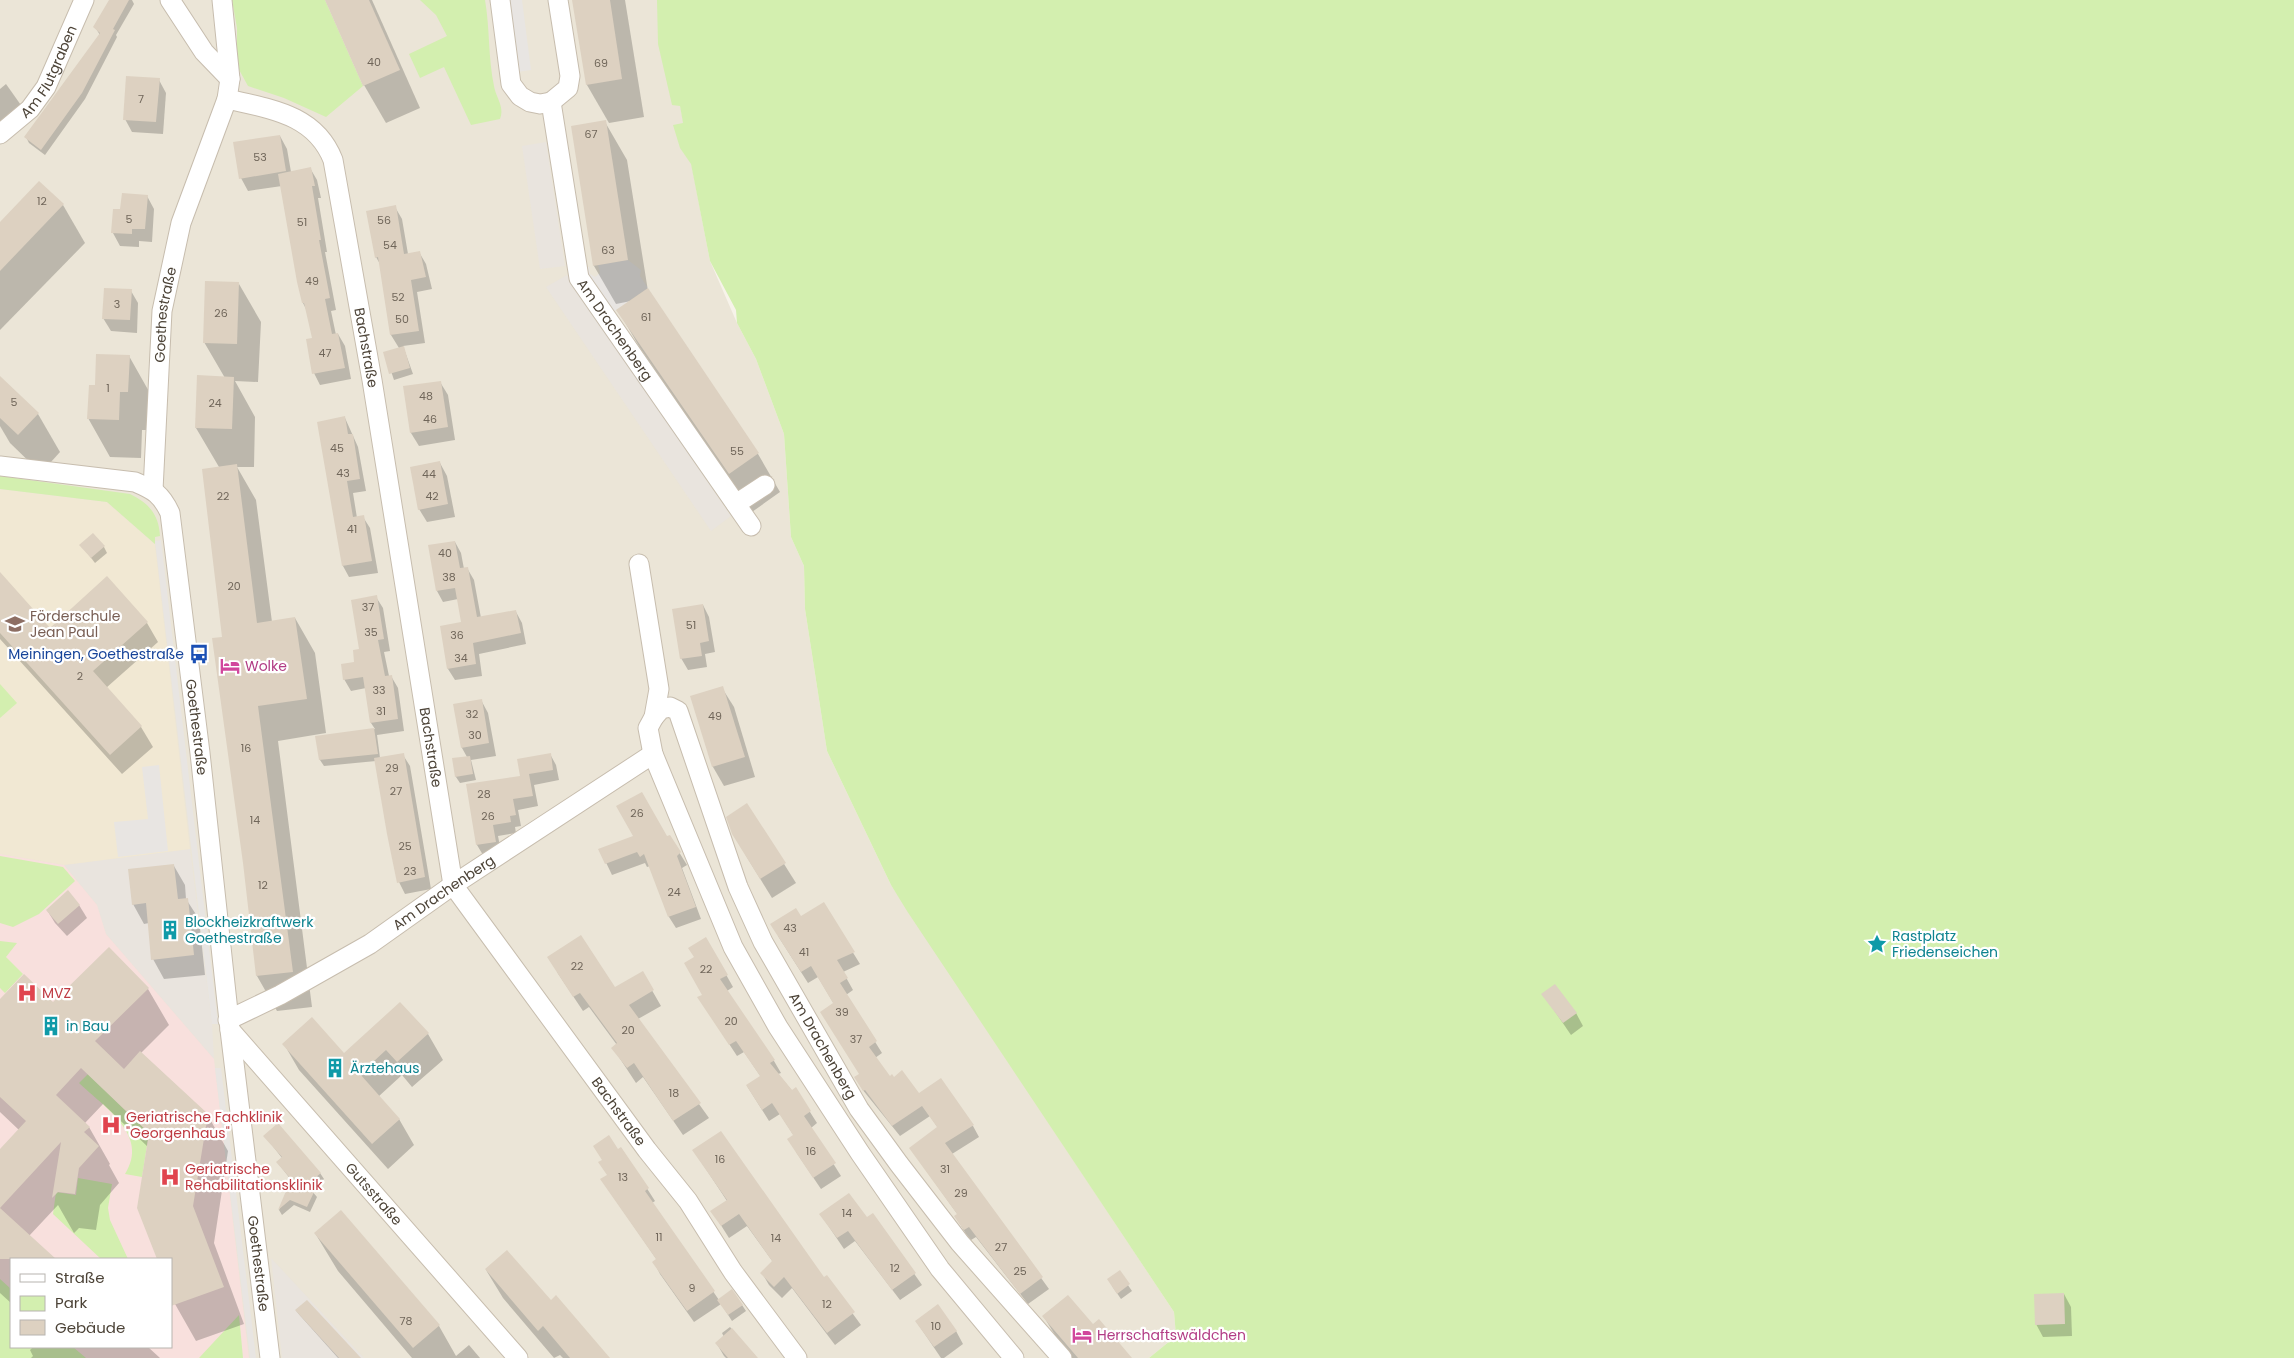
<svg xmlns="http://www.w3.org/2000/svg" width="2294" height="1358" viewBox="0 0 2294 1358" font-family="Poppins,sans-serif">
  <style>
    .residential { fill: #ebe5d7; fill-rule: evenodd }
    .industrial { fill: #e9e4de }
    .education { fill: #f1e8d3 }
    .medical { fill: #f8e0dd; fill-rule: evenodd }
    .green { fill: #d3efaf }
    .parking { fill: #e8e5e2 }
    .shadow { fill: #0003 }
    .building { fill: #ddd1c1 }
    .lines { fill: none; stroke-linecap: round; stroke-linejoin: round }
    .street-casing { stroke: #c7bdae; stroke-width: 21 }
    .street { stroke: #fff; stroke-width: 19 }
    .labels { text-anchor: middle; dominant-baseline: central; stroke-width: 4.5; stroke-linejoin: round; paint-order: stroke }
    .number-label { font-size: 11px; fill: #70665a }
    .street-label { font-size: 14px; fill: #4c4337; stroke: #fff }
    .education-label { font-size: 14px; fill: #785e54; stroke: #fff; text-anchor: start }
    .transit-label { font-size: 14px; fill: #164399; stroke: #fff; text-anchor: end }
    .hotel-label { font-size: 14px; fill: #b23c85; stroke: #fff; text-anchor: start }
    .culture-label { font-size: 14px; fill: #0d838f; stroke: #fff; text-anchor: start }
    .health-label { font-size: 14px; fill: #be3a42; stroke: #fff; text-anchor: start }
  </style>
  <rect width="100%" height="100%" fill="#f7f3ea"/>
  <path class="residential" d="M 0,0 L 660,0 L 710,261 L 737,323 L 756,359 L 784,434 L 791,537 L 804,566 L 805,609 L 827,751 L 891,885 L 1174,1312 L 1176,1336 L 1149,1358 L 0,1358 ZM 11,1259 L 171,1259 L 171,1347 L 11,1347 Z"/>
  <g class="industrial">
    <polygon points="546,142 565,266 540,269 522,146"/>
    <polygon points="567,275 731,516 711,531 546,287"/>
    <polygon points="190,849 212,1024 214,1059 106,934 97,905 64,865"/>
    <polygon points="271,1258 364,1358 282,1358"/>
  </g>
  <polygon class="education" points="0,489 107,502 155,544 190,849 64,865 0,854"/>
  <path class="medical" d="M 0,854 L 64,865 L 97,905 L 106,934 L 214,1059 L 249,1358 L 0,1358 ZM 11,1259 L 171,1259 L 171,1347 L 11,1347 Z"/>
  <g class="green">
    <polygon points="232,0 325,0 363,86 326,117 284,98 248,86 237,66 237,28"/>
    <path d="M 420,0 L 485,0 C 490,29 488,57 494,86 C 496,98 505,107 500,119 L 471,125 L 444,67 L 420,78 L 409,54 L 447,36 L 436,15 Z"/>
    <polygon points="657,0 2294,0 2294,1358 1149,1358 1176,1336 1174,1312 907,911 891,885 827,751 805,609 804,566 791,537 784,434 756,359 737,323 736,310 710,261 691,164 680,148 673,125 683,123 680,106 672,105 658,44"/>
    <path d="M 0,476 L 130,494 C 149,503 159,515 160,536 L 155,537 L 155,544 L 107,502 L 0,489 Z"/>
    <polygon points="0,684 17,703 0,718"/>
    <polygon points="0,856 63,867 75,881 39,914 13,927 0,923"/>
    <polygon points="0,941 17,943 6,957 23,974 5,993 0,988"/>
    <path d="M 88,1074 L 149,1133 L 142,1177 L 125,1174 C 150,1135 104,1107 79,1083 Z"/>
    <polygon points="78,1178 112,1184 108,1208 110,1220 128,1259 101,1259 53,1214 56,1192 76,1195"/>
    <polygon points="0,1279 11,1289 11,1347 73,1347 86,1358 0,1358"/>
    <polygon points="239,1315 243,1358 199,1358"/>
  </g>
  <g class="parking">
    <polygon points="507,0 522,0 531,70 517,72"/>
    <polygon points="628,260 641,270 640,276 648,288 613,312 589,277 587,267 589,267 590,274 595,277 600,273 598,265"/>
    <polygon points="161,540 218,1024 212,1024 155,541"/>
    <polygon points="159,765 168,851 118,857 114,822 148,819 142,767"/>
    <polygon points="215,1068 221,1068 256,1358 250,1358"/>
  </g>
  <g class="shadow">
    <polygon points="110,0 132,0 134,4 116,35 117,37 85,99 45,155 29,143 26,137 100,35 95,27"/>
    <polygon points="326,0 372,0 420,108 386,123 364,85"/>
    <polygon points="574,0 625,0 644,117 609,123 587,85"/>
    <polygon points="159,80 166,93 163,134 132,132 125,119"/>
    <polygon points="6,84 23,108 0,126 0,89"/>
    <polygon points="605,122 627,160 648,291 758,454 780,492 752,512 640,348 618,310 631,301 616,304 594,266"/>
    <polygon points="280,136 287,149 291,172 310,168 317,180 321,198 318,198 327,252 325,252 336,310 331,311 336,335 338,334 345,346 351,379 320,385 314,373 313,339 307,311 303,303 282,186 248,191 241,178"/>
    <polygon points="147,196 154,209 152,242 139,241 139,247 120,246 113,233 122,211"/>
    <polygon points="63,205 85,243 0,330 0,223"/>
    <polygon points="395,207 402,219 408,254 419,252 426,264 432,289 417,292 425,343 403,346 413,374 394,380 385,353 399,348 391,335 380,264 376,257"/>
    <polygon points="239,284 261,322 258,382 235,381 255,417 254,467 237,467 256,500 272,622 295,618 315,653 326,733 278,741 312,1007 277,1011 257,976 223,638 219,467 196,428 225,378 204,342"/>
    <polygon points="131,291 138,303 137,333 111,331 103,318"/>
    <polygon points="129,356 151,395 149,430 142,430 141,458 110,457 88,418 96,386"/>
    <polygon points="440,382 448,395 455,440 419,446 411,433 404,387"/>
    <polygon points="8,385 38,414 60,452 41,473 10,443 0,426 0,393"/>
    <polygon points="345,418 358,447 366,491 353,493 357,518 363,517 370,528 378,573 349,577 343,566 319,423"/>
    <polygon points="440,463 447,476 455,517 427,522 419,509"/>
    <polygon points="455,542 461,553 464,569 467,568 474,580 481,618 516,612 522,623 526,644 479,654 482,676 455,680 448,669 441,627 463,623 458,599 443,602 437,591"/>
    <polygon points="81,545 104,547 107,553 95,563"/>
    <polygon points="0,584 50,629 147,623 158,642 106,688 141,727 153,747 122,774 0,639"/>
    <polygon points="376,597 383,608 390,651 384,652 389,676 391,676 398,688 404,731 377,735 380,758 403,755 410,766 431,889 405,894 399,882 376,761 324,766 320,760 317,737 375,729 371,723 366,688 351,691 344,679 356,663"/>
    <polygon points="703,605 709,617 715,652 705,654 707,667 688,670 681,658"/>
    <polygon points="722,688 734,707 755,777 724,786 713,767 692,697"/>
    <polygon points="481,700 488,713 496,756 471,760 476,780 460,783 456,777 454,759 467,757 462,748 454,705"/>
    <polygon points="550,754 556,765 559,780 534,785 538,806 518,810 521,826 515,827 516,833 498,836 501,852 483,855 477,845 467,785 522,777"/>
    <polygon points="747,805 796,883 772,898 745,854"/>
    <polygon points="669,836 687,865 682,868 701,919 676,928 669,917 650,866 647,867 645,863 612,875 600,850"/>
    <polygon points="174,866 185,885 186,899 199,919 205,975 164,979 153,959 149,923 144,924 133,904"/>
    <polygon points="823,904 860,964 843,972 853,990 846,995 882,1053 875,1058 889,1078 973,1126 979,1137 952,1154 1049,1289 1028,1304 976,1237 971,1240 966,1234 956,1217 958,1215 918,1159 938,1128 930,1116 900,1136 862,1089 861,1075 834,1004 818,977 808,983 778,936 801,917"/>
    <polygon points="79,905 87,918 67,936 55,923 47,910"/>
    <polygon points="706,939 733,987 727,991 774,1061 781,1073 778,1074 810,1112 817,1123 811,1128 841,1176 821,1189 796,1152 794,1136 780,1114 769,1121 747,1086 761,1077 744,1052 737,1056 699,998 704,995 695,957"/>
    <polygon points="557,972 615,989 642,973 661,1006 638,1019 709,1118 683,1135 643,1077 636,1083 613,1048 617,1045 589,1007 583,1011"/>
    <polygon points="148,989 169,1025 141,1053 207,1114 228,1151 214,1243 244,1324 196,1341 175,1304 171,1259 158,1259 138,1208 148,1147 103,1104 85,1123 89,1127 110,1164 109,1165 119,1183 100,1205 96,1230 79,1228 74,1233 58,1205 29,1236 54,1259 11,1259 11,1303 0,1293 0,1151 19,1130 0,1112 0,1000 53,1003"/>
    <polygon points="1543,994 1576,1013 1583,1026 1571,1035"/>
    <polygon points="428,1034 443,1060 412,1087 402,1075 378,1097 399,1119 414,1145 388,1169 299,1070 284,1044 344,1055"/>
    <polygon points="265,1136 320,1173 324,1179 311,1190 317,1197 310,1212 294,1205 282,1215 279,1210 292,1181 277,1162 282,1158"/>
    <polygon points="621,1148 655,1201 652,1203 719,1300 742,1305 746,1311 732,1321 721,1304 694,1322 660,1274 654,1262 657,1260 602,1180 608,1176 618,1151"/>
    <polygon points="694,1151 824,1278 826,1277 861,1325 835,1345 792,1288 782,1298 769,1285 762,1273 773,1262 747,1226 729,1238 712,1211 727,1201"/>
    <polygon points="821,1215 866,1219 873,1215 922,1285 900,1300 855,1241 844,1249"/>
    <polygon points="315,1233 439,1326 456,1356 469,1345 480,1358 412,1358 338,1271"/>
    <polygon points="486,1270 550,1301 608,1358 563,1358 560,1355 554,1358 503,1298"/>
    <polygon points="1119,1272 1132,1291 1121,1299 1112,1286"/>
    <polygon points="2064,1294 2071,1307 2072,1336 2043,1337 2036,1324"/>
    <polygon points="296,1311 359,1358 338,1358"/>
    <polygon points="1044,1317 1093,1326 1129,1358 1069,1358"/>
    <polygon points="916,1321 956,1331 963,1344 944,1358 941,1358"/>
    <polygon points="730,1327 757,1358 726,1358 724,1356 717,1344 724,1337 722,1333"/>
    <polygon points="33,1347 148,1347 160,1358 31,1358 33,1356 30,1350"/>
  </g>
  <g class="building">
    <polygon points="109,0 129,0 113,29 115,30 82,93 41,150 24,137 100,33 93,27"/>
    <polygon points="325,0 369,0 400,70 363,86"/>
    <polygon points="572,0 610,0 622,79 586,85"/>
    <polygon points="126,76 160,78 156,122 123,120"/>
    <polygon points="606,120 628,260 593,266 571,126"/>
    <polygon points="280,135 286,171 239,179 233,142"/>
    <polygon points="311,167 315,186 312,186 321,240 319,240 330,298 325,299 332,334 338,333 345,368 312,374 306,339 312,338 304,303 302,303 297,282 278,174"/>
    <polygon points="39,181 64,204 0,271 0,222"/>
    <polygon points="122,193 148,195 145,229 132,229 132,234 111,233 113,209 120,209"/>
    <polygon points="396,205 404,254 420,251 426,277 411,280 419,331 390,335 378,257 375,258 366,211"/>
    <polygon points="205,281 239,282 237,344 203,343"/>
    <polygon points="104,288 132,289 130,320 102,319"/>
    <polygon points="648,288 759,453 729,474 616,310"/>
    <polygon points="404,346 410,368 389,374 383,352"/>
    <polygon points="96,354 130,355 128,392 120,392 119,420 87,419 89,385 95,385"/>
    <polygon points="197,375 234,377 232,429 195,428"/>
    <polygon points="0,376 39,413 18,435 0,418"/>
    <polygon points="441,381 448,427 410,433 403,386"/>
    <polygon points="345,416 348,434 353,434 360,479 347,481 353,517 364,515 372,561 342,566 317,422"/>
    <polygon points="440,461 448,504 418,510 410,467"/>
    <polygon points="237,464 257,623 295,617 307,699 258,706 293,972 256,976 243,863 212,638 222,637 202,469"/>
    <polygon points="93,533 105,546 91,558 79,545"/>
    <polygon points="455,541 460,568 468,567 477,617 516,610 521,633 473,643 476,664 447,669 440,626 461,622 455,588 436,591 428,545"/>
    <polygon points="0,572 50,628 107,576 148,622 93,671 142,726 110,755 0,633"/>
    <polygon points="377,595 384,639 378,640 385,676 392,675 398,719 370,723 363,677 343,680 341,664 354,662 353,650 359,649 351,600"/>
    <polygon points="703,604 709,641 700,643 702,656 680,659 672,609"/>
    <polygon points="723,686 745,757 712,767 690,696"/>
    <polygon points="482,699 489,743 461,748 453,704"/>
    <polygon points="374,728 378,754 319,760 315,736"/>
    <polygon points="404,753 425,877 397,883 387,834 374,758"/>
    <polygon points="551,753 553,770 529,774 533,796 513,799 516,815 510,816 511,822 493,825 496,842 476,845 466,784 520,776 517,759"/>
    <polygon points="470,756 473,774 455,777 452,758"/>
    <polygon points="642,792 667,836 670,835 681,852 677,856 696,907 668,917 644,854 640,857 637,852 605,864 598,849 633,836 616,806"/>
    <polygon points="747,803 786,863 760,879 732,834 726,817"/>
    <polygon points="174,864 178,899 188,898 194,955 151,960 146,903 132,905 128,869"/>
    <polygon points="68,890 80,905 58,924 46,910"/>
    <polygon points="824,902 855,952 837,960 848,978 840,983 877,1041 869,1047 890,1076 892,1074 894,1077 902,1070 919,1093 941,1078 974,1125 945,1143 1043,1277 1020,1294 969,1227 964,1230 958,1222 954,1216 957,1214 909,1148 937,1127 922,1106 892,1126 865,1090 863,1091 854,1077 859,1074 820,1012 833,1003 811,966 801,972 770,924 796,908 801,916"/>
    <polygon points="581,935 615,987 643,971 654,990 629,1005 701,1103 673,1121 634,1063 627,1068 611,1048 617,1043 580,993 573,997 547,957"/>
    <polygon points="706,937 728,975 720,979 775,1060 770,1063 792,1090 796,1087 811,1111 804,1116 836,1163 813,1178 787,1139 793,1135 772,1103 762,1110 746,1085 760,1076 736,1041 729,1045 697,997 702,995 684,963 694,957 688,948"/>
    <polygon points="109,947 149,988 95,1041 124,1069 140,1051 208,1114 193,1206 224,1287 171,1306 171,1259 157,1259 137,1208 149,1133 81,1068 56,1095 90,1127 84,1132 99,1146 79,1168 75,1194 58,1192 52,1198 61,1142 0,1208 56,1259 0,1259 0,1149 26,1121 0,1097 0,999 24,974 53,1002"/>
    <polygon points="1555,984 1577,1013 1563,1023 1541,994"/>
    <polygon points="400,1002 429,1033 397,1062 386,1050 360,1074 400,1119 372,1144 282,1044 312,1017 344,1053"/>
    <polygon points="278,1123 321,1173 305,1186 315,1190 307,1207 290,1200 278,1210 291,1179 276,1162 282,1157 263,1136"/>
    <polygon points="721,1131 824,1277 827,1275 855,1312 827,1333 784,1277 774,1287 760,1273 772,1261 739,1214 721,1226 710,1211 727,1200 692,1150"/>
    <polygon points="609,1135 618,1149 621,1147 649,1188 645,1191 715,1291 687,1311 652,1262 656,1259 600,1179 607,1175 598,1162 602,1160 593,1146"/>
    <polygon points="849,1193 867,1217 873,1213 916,1273 892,1290 848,1231 837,1238 819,1214"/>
    <polygon points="341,1210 440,1325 413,1348 314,1233"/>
    <polygon points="507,1250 551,1300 556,1295 610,1358 570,1358 543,1326 538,1331 485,1269"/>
    <polygon points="1120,1270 1130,1284 1117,1294 1107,1279"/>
    <polygon points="732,1289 743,1305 728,1315 717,1300"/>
    <polygon points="2064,1293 2065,1324 2035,1325 2034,1294"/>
    <polygon points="1068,1295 1093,1324 1099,1319 1132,1358 1078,1358 1042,1316"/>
    <polygon points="307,1300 361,1358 339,1358 295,1310"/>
    <polygon points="938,1304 957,1331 934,1347 915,1321"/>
    <polygon points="732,1328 758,1358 728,1358 715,1343"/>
  </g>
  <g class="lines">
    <defs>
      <g id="street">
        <polyline points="170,0 204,52 230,79"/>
        <path id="s1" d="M 500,0 L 511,84 L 520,96 L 530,102 L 540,104 L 551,102 L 579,278 L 751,526"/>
        <path id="s2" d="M 227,99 C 270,109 315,114 333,160 L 372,380 L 453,885 L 647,1150 L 688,1201 L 733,1272 L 797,1358"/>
        <polyline points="551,102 568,88 570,76 558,0"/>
        <path id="s3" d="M 0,134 L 30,109 L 46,87 L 84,0"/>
        <path id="s4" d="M 0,466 L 135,482 C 154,490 161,494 170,513 L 200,753 L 230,1030 L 270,1358"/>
        <path id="s5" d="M 153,490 L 162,311 L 181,223 L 227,99 L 230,79 L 222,0"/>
        <polyline points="736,504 765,485"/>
        <polyline points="639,564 659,689 654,717 648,728 653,754"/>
        <path id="s6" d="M 654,717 L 661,709 L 670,707 L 678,711 L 738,887 L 763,942 L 859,1109 L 899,1164 L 960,1243 L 1062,1358"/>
        <path id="s7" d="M 228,1020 L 280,995 L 370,944 L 453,885 L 653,754 L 733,947 L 778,1027 L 860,1153 L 940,1269 L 1014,1358"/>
        <path id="s8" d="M 230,1030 L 518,1358"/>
      </g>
    </defs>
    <use href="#street" class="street-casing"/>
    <use href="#street" class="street"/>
  </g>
  <defs>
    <symbol id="school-bare" viewBox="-9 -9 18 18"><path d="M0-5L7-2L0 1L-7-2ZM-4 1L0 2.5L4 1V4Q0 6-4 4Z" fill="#8d6e63" stroke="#fff" stroke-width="2.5" paint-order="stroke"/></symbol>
    <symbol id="bus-bare" viewBox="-9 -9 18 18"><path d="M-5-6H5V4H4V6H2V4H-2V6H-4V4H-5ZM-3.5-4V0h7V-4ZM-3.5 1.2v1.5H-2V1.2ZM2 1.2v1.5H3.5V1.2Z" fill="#1a4fb4" stroke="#fff" stroke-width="2.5" paint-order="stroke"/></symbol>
    <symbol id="hotel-bare" viewBox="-9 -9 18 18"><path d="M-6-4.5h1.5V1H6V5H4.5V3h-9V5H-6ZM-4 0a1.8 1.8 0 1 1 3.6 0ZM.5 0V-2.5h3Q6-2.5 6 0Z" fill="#d1479c" stroke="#fff" stroke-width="2.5" paint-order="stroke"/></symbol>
    <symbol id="building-bare" viewBox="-9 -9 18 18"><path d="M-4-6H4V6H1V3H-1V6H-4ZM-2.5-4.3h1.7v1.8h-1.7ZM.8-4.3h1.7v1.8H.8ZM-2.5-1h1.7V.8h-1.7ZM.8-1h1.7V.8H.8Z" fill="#0f9aa8" stroke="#fff" stroke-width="2.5" paint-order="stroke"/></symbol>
    <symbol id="sight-bare" viewBox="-9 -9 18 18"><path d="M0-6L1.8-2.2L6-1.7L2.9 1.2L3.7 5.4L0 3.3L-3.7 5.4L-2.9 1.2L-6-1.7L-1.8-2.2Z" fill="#0f9aa8" stroke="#fff" stroke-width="2.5" paint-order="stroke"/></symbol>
    <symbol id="hospital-bare" viewBox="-9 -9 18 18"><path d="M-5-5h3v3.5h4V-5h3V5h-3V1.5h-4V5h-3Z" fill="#e0444e" stroke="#fff" stroke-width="2.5" paint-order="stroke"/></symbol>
  </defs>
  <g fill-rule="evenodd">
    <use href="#school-bare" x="1" y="610" width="28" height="28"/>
    <use href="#bus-bare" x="185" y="640" width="28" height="28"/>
    <use href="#hotel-bare" x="216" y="652" width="28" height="28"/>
    <use href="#building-bare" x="156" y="916" width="28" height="28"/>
    <use href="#sight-bare" x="1863" y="930" width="28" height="28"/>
    <use href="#hospital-bare" x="13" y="979" width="28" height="28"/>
    <use href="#building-bare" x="37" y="1012" width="28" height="28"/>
    <use href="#building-bare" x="321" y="1054" width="28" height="28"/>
    <use href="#hospital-bare" x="97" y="1111" width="28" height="28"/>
    <use href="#hospital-bare" x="156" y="1163" width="28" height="28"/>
    <use href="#hotel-bare" x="1068" y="1321" width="28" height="28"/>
  </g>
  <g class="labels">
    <g class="number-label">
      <text x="374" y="62">40</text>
      <text x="601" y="63">69</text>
      <text x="141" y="99">7</text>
      <text x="591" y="134">67</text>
      <text x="260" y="157">53</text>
      <text x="42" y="201">12</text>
      <text x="129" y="219">5</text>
      <text x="384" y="220">56</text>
      <text x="302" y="222">51</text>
      <text x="390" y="245">54</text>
      <text x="608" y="250">63</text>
      <text x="312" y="281">49</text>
      <text x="398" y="297">52</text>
      <text x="117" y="304">3</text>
      <text x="221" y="313">26</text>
      <text x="646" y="317">61</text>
      <text x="402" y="319">50</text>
      <text x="325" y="353">47</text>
      <text x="108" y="388">1</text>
      <text x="426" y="396">48</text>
      <text x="14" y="402">5</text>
      <text x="215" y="403">24</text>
      <text x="430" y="419">46</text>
      <text x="337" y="448">45</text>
      <text x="737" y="451">55</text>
      <text x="343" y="473">43</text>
      <text x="429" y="474">44</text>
      <text x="223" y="496">22</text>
      <text x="432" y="496">42</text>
      <text x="352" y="529">41</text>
      <text x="445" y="553">40</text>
      <text x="449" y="577">38</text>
      <text x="234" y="586">20</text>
      <text x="368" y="607">37</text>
      <text x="691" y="625">51</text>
      <text x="371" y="632">35</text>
      <text x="457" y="635">36</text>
      <text x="461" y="658">34</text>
      <text x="80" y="676">2</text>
      <text x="379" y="690">33</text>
      <text x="381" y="711">31</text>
      <text x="472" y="714">32</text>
      <text x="715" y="716">49</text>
      <text x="475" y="735">30</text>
      <text x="246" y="748">16</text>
      <text x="392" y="768">29</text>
      <text x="396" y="791">27</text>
      <text x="484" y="794">28</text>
      <text x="637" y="813">26</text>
      <text x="488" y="816">26</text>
      <text x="255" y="820">14</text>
      <text x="405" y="846">25</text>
      <text x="410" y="871">23</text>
      <text x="263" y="885">12</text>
      <text x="674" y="892">24</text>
      <text x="790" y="928">43</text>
      <text x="804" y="952">41</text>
      <text x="577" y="966">22</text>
      <text x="706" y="969">22</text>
      <text x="842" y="1012">39</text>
      <text x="731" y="1021">20</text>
      <text x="628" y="1030">20</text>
      <text x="856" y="1039">37</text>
      <text x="674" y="1093">18</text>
      <text x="811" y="1151">16</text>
      <text x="720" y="1159">16</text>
      <text x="945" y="1169">31</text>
      <text x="623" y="1177">13</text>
      <text x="961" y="1193">29</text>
      <text x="847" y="1213">14</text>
      <text x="659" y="1237">11</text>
      <text x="776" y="1238">14</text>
      <text x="1001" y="1247">27</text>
      <text x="895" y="1268">12</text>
      <text x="1020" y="1271">25</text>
      <text x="692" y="1288">9</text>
      <text x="827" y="1304">12</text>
      <text x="406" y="1321">78</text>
      <text x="936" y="1326">10</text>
    </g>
    <g class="street-label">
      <text stroke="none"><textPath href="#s3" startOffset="81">Am Flutgraben</textPath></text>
      <text stroke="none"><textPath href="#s5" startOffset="176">Goethestraße</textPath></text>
      <text stroke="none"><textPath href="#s1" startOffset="374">Am Drachenberg</textPath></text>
      <text stroke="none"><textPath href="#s2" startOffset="319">Bachstraße</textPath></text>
      <text stroke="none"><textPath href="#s4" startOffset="400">Goethestraße</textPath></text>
      <text stroke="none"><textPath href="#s2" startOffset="724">Bachstraße</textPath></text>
      <text stroke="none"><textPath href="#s7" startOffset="251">Am Drachenberg</textPath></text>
      <text stroke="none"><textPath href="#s6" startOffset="395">Am Drachenberg</textPath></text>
      <text stroke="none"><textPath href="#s2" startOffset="1144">Bachstraße</textPath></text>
      <text stroke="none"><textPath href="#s8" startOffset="218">Gutsstraße</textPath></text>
      <text stroke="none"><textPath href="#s4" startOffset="940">Goethestraße</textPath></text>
    </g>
    <g class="education-label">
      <text x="30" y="616">Förderschule<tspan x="30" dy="16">Jean Paul</tspan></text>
    </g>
    <g class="transit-label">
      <text x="184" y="654">Meiningen, Goethestraße</text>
    </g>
    <g class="hotel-label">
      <text x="245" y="666">Wolke</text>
      <text x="1097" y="1335">Herrschaftswäldchen</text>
    </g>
    <g class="culture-label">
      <text x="185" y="922">Blockheizkraftwerk<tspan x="185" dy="16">Goethestraße</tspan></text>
      <text x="1892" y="936">Rastplatz<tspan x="1892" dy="16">Friedenseichen</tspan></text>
      <text x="66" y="1026">in Bau</text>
      <text x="350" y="1068">Ärztehaus</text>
    </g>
    <g class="health-label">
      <text x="42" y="993">MVZ</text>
      <text x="126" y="1117">Geriatrische Fachklinik<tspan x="126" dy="16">"Georgenhaus"</tspan></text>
      <text x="185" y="1169">Geriatrische<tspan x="185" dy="16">Rehabilitationsklinik</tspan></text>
    </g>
  </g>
  <rect x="10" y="1258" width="162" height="90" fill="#ffffff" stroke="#b7b4af"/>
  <rect x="20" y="1274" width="25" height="8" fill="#ffffff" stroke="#b7b4af"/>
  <text x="55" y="1283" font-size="15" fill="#4c4337">Straße</text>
  <rect x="20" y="1296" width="25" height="15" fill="#d3efaf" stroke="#b7b4af"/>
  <text x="55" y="1308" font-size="15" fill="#4c4337">Park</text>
  <rect x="20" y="1320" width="25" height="15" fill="#ddd1c1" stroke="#b7b4af"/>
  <text x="55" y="1333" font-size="15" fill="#4c4337">Gebäude</text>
</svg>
